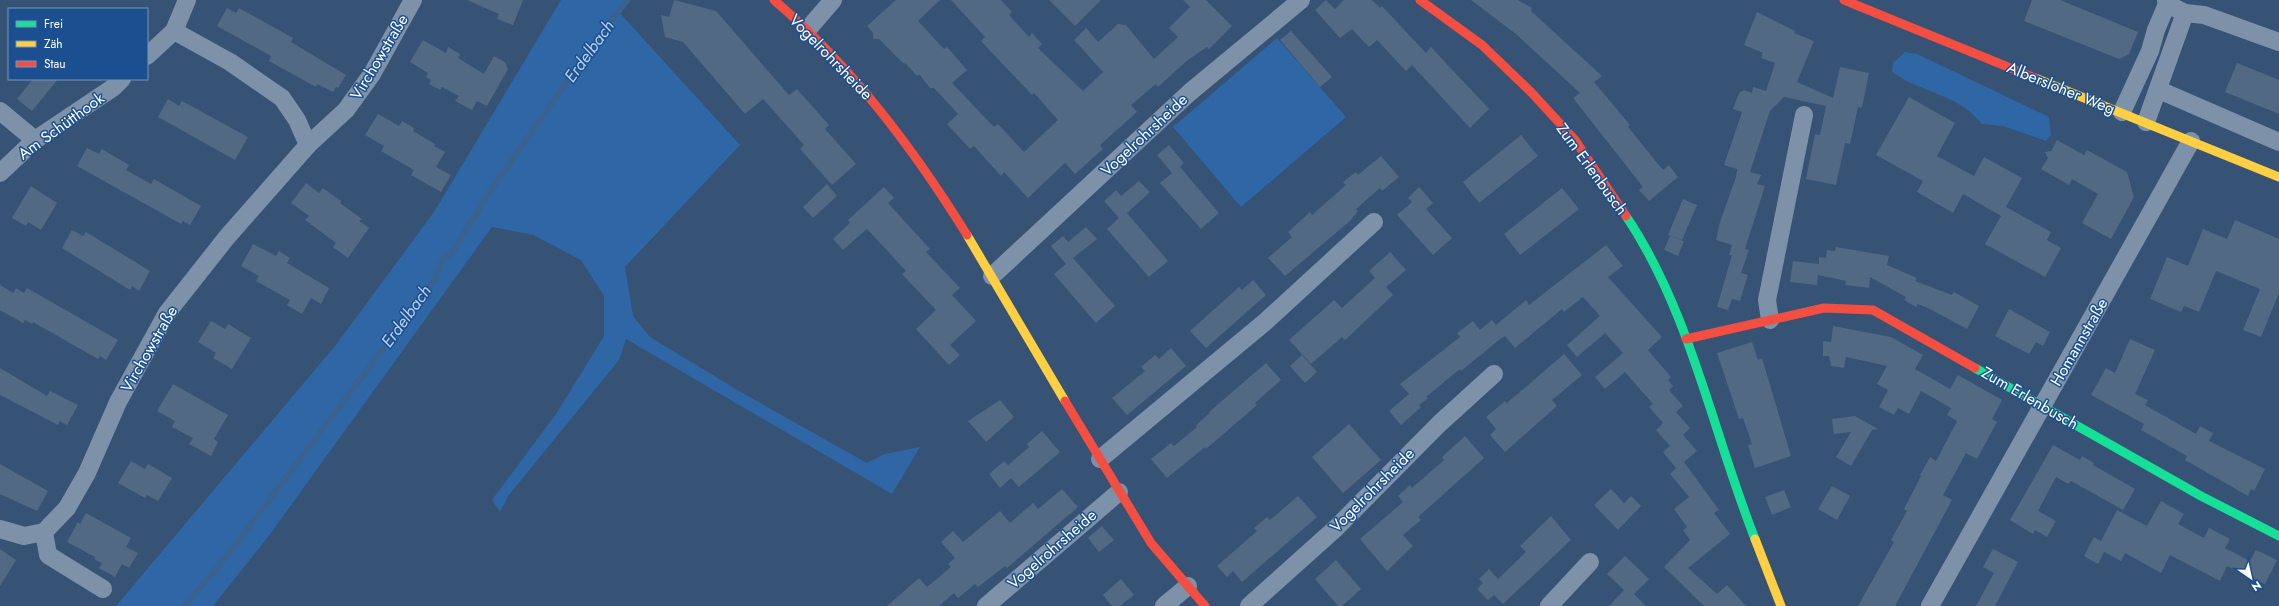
<svg xmlns="http://www.w3.org/2000/svg" width="2279" height="606" viewBox="0 0 2279 606" font-family="Jost,sans-serif">
  <style>
    .green { fill: #2f66a5 }
    .lines { fill: none; stroke-linecap: round; stroke-linejoin: round }
    .stream { stroke: #3b618d; stroke-width: 5.5 }
    .building { fill: #526984 }
    .street { stroke: #7d92a8; stroke-width: 18 }
    .fast { stroke: #16e098; stroke-width: 9 }
    .slow { stroke: #ffcf43; stroke-width: 9 }
    .jam { stroke: #f24e42; stroke-width: 9 }
    .labels { text-anchor: middle; dominant-baseline: central; stroke-width: 3; stroke-linejoin: round; paint-order: stroke }
    .street-label { font-size: 16px; fill: #fff; stroke: #1b4f8f }
    .water-label { font-size: 17px; font-style: italic; fill: #b5d3f5; stroke: #1b4f8f }
  </style>
  <rect width="100%" height="100%" fill="#365274"/>
  <g class="green">
    <polygon points="561,0 628,0 618,11 740,145 625,267 633,316 650,337 746,395 867,463 885,454 920,447 892,494 626,339 619,360 509,495 500,512 492,500 556,414 604,336 604,296 581,260 533,235 492,227 268,537 213,606 116,606 335,346 434,212"/>
    <polygon points="1277,38 1346,117 1241,207 1173,127"/>
    <path d="M 1905,52 L 1917,54 L 2049,117 L 2051,135 L 2046,141 L 2003,126 L 1982,124 C 1978,120 1974,115 1969,111 C 1948,94 1915,89 1892,72 L 1893,63 Z"/>
  </g>
  <g class="lines">
    <polyline class="stream" points="185,606 233,548 391,338 393,331 425,295 437,275 443,259 452,253 490,191 575,70 594,51 606,27 628,0"/>
  </g>
  <g class="building">
    <polygon points="467,0 523,0 513,25 497,19 499,14"/>
    <polygon points="674,0 716,11 789,95 797,89 829,125 825,129 856,164 832,185 800,149 804,145 763,99 745,114 683,42 665,37 661,15 669,17"/>
    <polygon points="896,0 940,0 918,21 944,49 947,47 967,70 952,83 994,127 998,124 1024,152 1058,120 1034,93 1032,95 981,41 985,37 951,0 1001,0 1012,12 1009,15 1029,37 1032,33 1042,44 1038,48 1083,91 1103,72 1074,40 1086,28 1098,42 1118,24 1126,25 1154,59 1178,37 1169,28 1190,7 1183,0 1206,0 1232,26 1209,49 1207,47 1189,59 1158,87 1156,84 1131,105 1137,112 1100,145 1103,149 1075,174 1065,163 1028,198 1004,172 1001,176 974,146 970,149 947,124 958,114 934,88 930,88 919,74 917,76 906,64 903,63 879,39 873,39 873,33 867,26"/>
    <polygon points="1049,0 1101,0 1075,26"/>
    <polygon points="1326,0 1335,9 1344,0 1372,0 1380,8 1382,6 1426,53 1431,47 1489,109 1470,128 1412,65 1406,71 1377,40 1369,47 1352,29 1340,38 1315,10"/>
    <polygon points="1471,0 1518,0 1532,8 1531,11 1602,76 1594,82 1630,125 1628,127 1663,170 1669,165 1678,177 1649,201 1639,190 1643,187 1573,98 1580,93 1516,34"/>
    <polygon points="2032,0 2060,0 2138,32 2129,54 2119,59 2024,21"/>
    <polygon points="227,8 236,13 239,8 293,38 291,42 346,75 338,88 336,87 333,92 317,84 316,87 269,61 271,56 217,26"/>
    <polygon points="1757,12 1795,31 1794,33 1814,41 1797,82 1833,98 1840,67 1869,73 1862,108 1858,107 1850,144 1845,143 1836,185 1806,179 1815,134 1820,135 1826,106 1784,97 1770,111 1750,172 1761,175 1757,184 1765,186 1745,249 1749,250 1741,273 1748,275 1740,301 1732,299 1728,310 1717,307 1732,255 1729,255 1732,245 1716,240 1720,222 1736,177 1737,169 1724,165 1742,112 1733,109 1739,93 1744,90 1752,93 1753,87 1766,91 1775,63 1761,58 1763,53 1744,45"/>
    <polygon points="1291,31 1332,77 1320,87 1280,40"/>
    <polygon points="423,40 446,53 448,47 460,54 458,58 484,74 494,56 505,62 508,69 487,106 477,101 472,110 455,101 459,96 442,87 440,90 429,84 431,80 426,77 428,73 410,62"/>
    <polygon points="2237,63 2279,80 2279,114 2225,92"/>
    <polygon points="33,79 58,79 32,111 17,99"/>
    <polygon points="1909,97 1955,123 1937,156 1974,176 1984,157 2022,178 2006,207 2051,232 2047,240 2061,248 2045,277 1985,244 2001,216 1963,194 1953,213 1917,192 1923,181 1876,155"/>
    <polygon points="168,99 179,106 182,101 248,137 235,160 158,117"/>
    <polygon points="378,114 399,126 402,121 414,128 413,131 435,144 434,146 445,152 436,167 451,175 441,192 411,175 414,170 381,151 384,146 365,135"/>
    <polygon points="1521,135 1538,156 1479,203 1463,182"/>
    <polygon points="2057,140 2084,155 2087,150 2127,172 2134,197 2111,239 2082,223 2098,194 2072,179 2069,185 2041,169 2048,158 2045,152 2051,151"/>
    <polygon points="1169,145 1184,163 1180,167 1219,213 1201,229 1160,183 1172,173 1157,155"/>
    <polygon points="87,148 99,154 102,149 129,165 126,170 151,184 154,179 201,206 190,225 183,221 181,224 77,166"/>
    <polygon points="1381,156 1399,177 1382,191 1380,188 1356,209 1358,211 1350,221 1285,276 1268,258 1292,237 1288,232 1310,212 1312,215 1346,185 1343,182 1356,172 1358,175"/>
    <polygon points="1139,181 1150,192 1127,213 1168,261 1149,277 1107,229 1119,218 1104,201 1116,190 1121,196"/>
    <polygon points="306,183 319,193 323,188 341,201 340,203 362,219 359,221 369,228 348,258 333,247 336,243 305,220 309,216 291,203"/>
    <polygon points="827,184 837,196 813,218 803,207"/>
    <polygon points="31,186 57,203 41,230 28,222 26,226 12,218"/>
    <polygon points="884,187 894,198 888,203 930,249 926,252 960,288 952,295 976,321 950,345 960,355 949,365 916,329 936,310 902,274 906,271 867,229 843,250 833,239 850,223 848,220"/>
    <polygon points="1419,187 1433,203 1426,209 1452,238 1433,255 1397,215 1412,202 1408,198"/>
    <polygon points="1562,188 1579,209 1520,255 1504,234"/>
    <polygon points="1683,199 1697,205 1682,240 1668,235"/>
    <polygon points="2235,220 2279,239 2279,293 2261,337 2243,330 2260,289 2216,271 2199,312 2184,306 2181,312 2150,299 2167,257 2188,266 2203,229 2227,239"/>
    <polygon points="1086,227 1097,239 1073,258 1115,306 1096,323 1054,274 1066,264 1051,246 1063,236 1068,242"/>
    <polygon points="72,230 83,236 86,232 150,271 139,291 132,286 130,290 62,248"/>
    <polygon points="1670,236 1684,241 1678,256 1664,250"/>
    <polygon points="253,244 276,256 279,251 290,258 287,263 329,288 321,304 311,298 302,314 287,305 290,300 256,281 259,276 241,266"/>
    <polygon points="1606,245 1623,266 1608,277 1662,337 1648,350 1671,377 1668,380 1673,386 1669,390 1683,406 1676,412 1690,428 1683,435 1697,451 1684,462 1719,510 1714,513 1730,534 1688,568 1717,594 1727,585 1746,606 1704,606 1664,567 1690,540 1683,530 1687,527 1674,509 1689,497 1670,474 1676,468 1663,452 1670,446 1656,430 1663,423 1649,407 1653,404 1625,372 1605,389 1595,377 1623,353 1605,333 1577,357 1567,345 1600,316 1583,297 1564,312 1562,309 1515,348 1505,336 1499,340 1461,371 1460,369 1426,397 1428,398 1419,405 1421,407 1401,425 1389,411 1409,394 1400,384 1460,337 1457,333 1473,321 1480,330 1492,320 1496,325 1526,300 1529,305"/>
    <polygon points="1836,247 1889,256 1887,265 1917,278 1915,281 1952,295 1954,292 1979,306 1967,329 1930,309 1918,304 1916,307 1904,300 1906,297 1870,277 1869,288 1845,285 1846,281 1818,275 1817,285 1790,282 1793,261 1819,264 1819,257 1826,258 1827,250 1835,251"/>
    <polygon points="1390,252 1406,270 1386,287 1393,295 1345,340 1342,337 1311,364 1289,340 1334,300 1342,308 1375,278 1369,271"/>
    <polygon points="1253,280 1266,295 1206,348 1190,331 1239,287 1242,290"/>
    <polygon points="0,285 13,293 16,288 24,293 27,288 118,340 106,360 100,356 98,359 33,322 32,324 25,320 23,323 0,310"/>
    <polygon points="2009,309 2050,332 2043,346 2036,342 2029,354 1995,336"/>
    <polygon points="211,321 225,329 228,324 251,338 232,369 213,358 216,353 198,342"/>
    <polygon points="1833,326 1891,337 1923,355 1915,369 1950,389 1958,375 2002,400 1992,419 1997,422 1977,459 1966,453 1943,495 1952,500 1895,606 1858,606 1894,542 1891,540 1907,511 1904,509 1921,476 1920,475 1930,457 1936,461 1957,421 1947,415 1951,408 1921,391 1909,414 1898,408 1894,415 1879,407 1888,390 1877,384 1887,366 1846,357 1844,368 1831,366 1829,356 1823,356 1823,341 1831,342"/>
    <polygon points="2130,339 2155,350 2135,394 2148,400 2145,405 2196,434 2200,426 2213,433 2209,441 2265,469 2254,491 2251,489 2248,496 2185,460 2187,456 2141,430 2144,424 2091,395 2106,368 2115,373"/>
    <polygon points="1752,342 1758,360 1762,358 1791,456 1755,468 1748,445 1752,444 1743,418 1739,419 1717,353"/>
    <polygon points="1171,348 1186,366 1127,415 1112,398 1145,371 1141,367 1155,355 1159,359"/>
    <polygon points="1564,354 1582,375 1552,400 1557,406 1505,452 1490,435 1496,429 1486,417 1505,401 1507,403"/>
    <polygon points="1302,355 1317,372 1305,383 1290,366"/>
    <polygon points="1266,363 1281,380 1255,403 1257,405 1206,449 1205,447 1167,478 1151,459 1171,443 1174,446 1197,427 1196,425 1210,413 1209,412"/>
    <polygon points="0,368 47,396 50,391 78,405 67,425 60,421 58,425 0,395"/>
    <polygon points="173,384 228,415 214,439 218,442 211,456 189,444 193,438 172,427 175,421 157,411"/>
    <polygon points="1000,400 1014,417 986,442 968,421"/>
    <polygon points="1855,416 1878,429 1872,430 1851,466 1836,457 1851,432 1834,434 1832,419"/>
    <polygon points="1349,424 1381,460 1343,493 1312,457"/>
    <polygon points="1042,431 1060,452 1019,487 1011,478 1000,488 989,474 1004,461 1008,465 1029,447 1027,444"/>
    <polygon points="1465,436 1484,458 1418,517 1421,520 1403,535 1413,546 1387,571 1360,539 1403,502 1398,496 1410,485 1412,488 1444,460 1442,457"/>
    <polygon points="2053,445 2080,460 2082,456 2094,463 2093,465 2135,489 2123,510 2071,481 2068,484 2056,477 2038,511 2056,521 2047,537 2035,530 2033,534 2010,520"/>
    <polygon points="131,461 145,469 148,464 172,478 158,501 147,495 145,498 118,483"/>
    <polygon points="0,464 48,491 37,511 0,494"/>
    <polygon points="1832,486 1850,496 1837,520 1818,509"/>
    <polygon points="1062,489 1078,507 1007,568 1005,566 978,587 975,584 958,598 954,593 939,606 887,606 919,578 927,587 951,567 948,564 955,558 941,542 953,531 963,542 1000,511 1010,523 1033,503 1038,509"/>
    <polygon points="1611,489 1624,503 1631,496 1641,506 1618,530 1594,505"/>
    <polygon points="1784,490 1791,507 1772,515 1765,497"/>
    <polygon points="1298,496 1317,517 1242,582 1233,571 1227,577 1217,566 1257,531 1254,528 1267,517 1270,520"/>
    <polygon points="2161,501 2184,514 2178,524 2204,538 2209,528 2230,539 2225,548 2250,561 2256,550 2277,560 2265,584 2227,566 2220,581 2170,555 2161,573 2125,553 2121,561 2104,552 2098,564 2084,556 2094,537 2101,541 2117,510 2147,526"/>
    <polygon points="86,513 131,538 126,547 138,553 129,568 122,564 115,577 99,568 102,563 94,559 95,557 67,542 78,522 80,524"/>
    <polygon points="1551,516 1571,540 1503,604 1494,595 1488,600 1477,589 1483,583 1479,579 1489,569 1498,579 1526,552 1520,546"/>
    <polygon points="1102,526 1114,540 1099,552 1088,538"/>
    <polygon points="0,549 16,560 0,586"/>
    <polygon points="1993,549 2018,562 1995,606 1976,606 1994,573 1983,567"/>
    <polygon points="1625,556 1649,579 1634,594 1646,606 1609,606 1624,590 1607,574"/>
    <polygon points="1336,560 1361,589 1342,606 1338,606 1315,579"/>
    <polygon points="1121,579 1134,595 1120,606 1112,606 1103,595"/>
  </g>
  <g class="lines">
    <g class="street">
      <polyline points="2166,0 2167,4 2185,13 2204,15 2279,42"/>
      <polyline points="808,29 833,0"/>
      <polyline points="174,31 230,62 282,98 297,120 308,145 346,110 372,74 413,0"/>
      <polyline points="147,56 174,31 187,0"/>
      <polyline points="2159,90 2279,142"/>
      <polyline points="0,111 35,140"/>
      <polyline points="2122,112 2150,51 2156,30 2167,4"/>
      <polyline points="2146,122 2185,13"/>
      <polyline points="0,173 35,140 114,87 122,79"/>
      <polyline points="992,276 1189,93 1301,0"/>
      <polyline points="1770,320 1767,300 1804,115"/>
      <polyline points="1100,459 1265,322 1374,222"/>
      <polyline points="0,529 24,536 44,532 67,508 87,473 118,402 167,313 227,237 308,145"/>
      <polyline points="44,532 48,555 103,589"/>
      <polyline points="986,606 1119,492"/>
      <polyline points="1164,606 1188,586"/>
      <polyline points="1249,606 1336,528 1439,424 1494,374"/>
      <polyline points="1549,606 1590,562"/>
      <polyline points="1930,606 2191,141"/>
    </g>
    <g class="fast">
      <path d="M 1626,216 C 1690,311 1713,433 1755,539"/>
      <polyline points="1975,368 2201,496 2279,536"/>
    </g>
    <g class="slow">
      <polyline points="2035,78 2279,177"/>
      <polyline points="967,235 1065,401"/>
      <polyline points="1755,539 1781,606"/>
    </g>
    <g class="jam">
      <path d="M 774,0 C 852,67 913,148 967,235"/>
      <polyline points="1420,0 1482,45 1531,92 1575,140 1626,216"/>
      <polyline points="1844,0 2035,78"/>
      <polyline points="1686,339 1824,308 1873,310 1975,368"/>
      <polyline points="1065,401 1151,543 1205,606"/>
    </g>
  </g>
  <g class="labels">
    <g class="street-label">
      <text transform="translate(379 57) rotate(-59)">Virchowstraße</text>
      <text transform="translate(831 57) rotate(46)">Vogelrohrsheide</text>
      <text transform="translate(2061 88) rotate(22)">Albersloher Weg</text>
      <text transform="translate(61 126) rotate(-36)">Am Schütthook</text>
      <text transform="translate(1144 135) rotate(-43)">Vogelrohrsheide</text>
      <text transform="translate(1592 169) rotate(54)">Zum Erlenbusch</text>
      <text transform="translate(2079 342) rotate(-60)">Homannstraße</text>
      <text transform="translate(149 349) rotate(-60)">Virchowstraße</text>
      <text transform="translate(2030 398) rotate(30)">Zum Erlenbusch</text>
      <text transform="translate(1372 490) rotate(-45)">Vogelrohrsheide</text>
      <text transform="translate(1052 549) rotate(-41)">Vogelrohrsheide</text>
    </g>
    <g class="water-label">
      <text transform="translate(589 51) rotate(-54)">Erdelbach</text>
      <text transform="translate(406 316) rotate(-54)">Erdelbach</text>
    </g>
  </g>
  <rect x="8" y="8" width="140" height="72" fill="#1b4f8f" stroke="#7695bc"/>
  <rect x="16" y="21" width="20" height="6" fill="#16e098" stroke="#7695bc"/>
  <text x="44" y="28" font-size="12" fill="#ffffff">Frei</text>
  <rect x="16" y="41" width="20" height="6" fill="#ffcf43" stroke="#7695bc"/>
  <text x="44" y="48" font-size="12" fill="#ffffff">Zäh</text>
  <rect x="16" y="61" width="20" height="6" fill="#f24e42" stroke="#7695bc"/>
  <text x="44" y="68" font-size="12" fill="#ffffff">Stau</text>
  <g transform="translate(2251 578) rotate(146)" stroke="#1b4f8f" stroke-width="3" paint-order="stroke">
  <path d="M0-3L7 15L0 10L-7 15Z" fill="#ffffff"/>
  <text y="-6" font-size="11" font-weight="bold" text-anchor="middle" fill="#ffffff">N</text>
  </g>
</svg>
